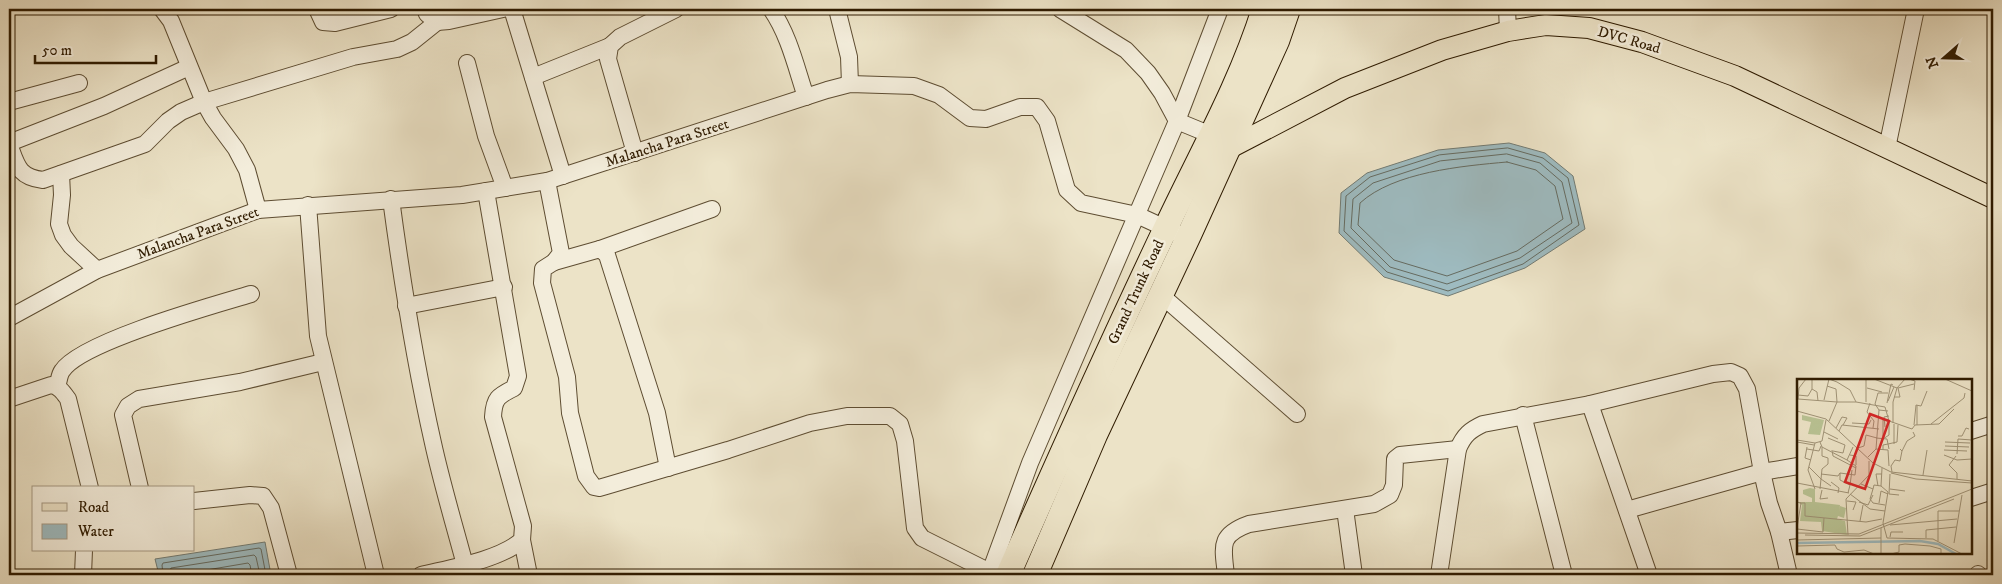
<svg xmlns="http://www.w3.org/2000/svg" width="2002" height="584" viewBox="0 0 2002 584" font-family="'IM FELL DW Pica',serif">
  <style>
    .water { fill: #9ebbc0; stroke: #727b73 }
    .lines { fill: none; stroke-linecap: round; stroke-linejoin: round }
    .shore { stroke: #666b60; stroke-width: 1 }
    .minor-casing { stroke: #5e4d32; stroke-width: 18 }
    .major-casing { stroke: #2f1b00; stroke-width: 22 }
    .highway-casing { stroke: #2f1b00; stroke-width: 26 }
    .minor { stroke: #f3eddb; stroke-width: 16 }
    .major { stroke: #ece3c7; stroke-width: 20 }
    .highway { stroke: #ece3c7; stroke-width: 24 }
    .labels { text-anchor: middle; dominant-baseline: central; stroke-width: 5; stroke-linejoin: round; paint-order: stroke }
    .street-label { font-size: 15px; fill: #2f1b00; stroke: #f3eddb }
    .inset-river { fill: none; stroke: #9ebbc0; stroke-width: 2.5 }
    .inset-road { fill: none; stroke: #a09377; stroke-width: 1 }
    .view { fill: #d62828; fill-opacity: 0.15; stroke: #d62828; stroke-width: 2.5 }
    .inset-edge { fill: none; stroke: #2f1b00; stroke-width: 2.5 }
  </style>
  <rect width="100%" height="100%" fill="#ece3c7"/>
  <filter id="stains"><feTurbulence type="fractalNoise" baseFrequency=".004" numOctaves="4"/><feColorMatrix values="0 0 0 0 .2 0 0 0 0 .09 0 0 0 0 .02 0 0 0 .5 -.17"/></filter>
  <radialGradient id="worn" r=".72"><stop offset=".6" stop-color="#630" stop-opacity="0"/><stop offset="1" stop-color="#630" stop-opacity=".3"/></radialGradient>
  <g class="water">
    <polygon points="1509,143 1545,153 1573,176 1585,229 1525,268 1448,296 1384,277 1339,233 1341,193 1367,173 1438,150"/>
    <polygon points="265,542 271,575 159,575 155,559"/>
  </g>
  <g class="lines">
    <g class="shore">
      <polygon points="1508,148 1543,158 1568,178 1579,225 1523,264 1448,291 1387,272 1344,231 1346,196 1370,177 1439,155"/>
      <polygon points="1507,154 1540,163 1562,182 1572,223 1520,258 1447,284 1390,267 1351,228 1353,199 1373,183 1440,161"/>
      <path d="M 1507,162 L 1536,170 L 1555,186 L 1563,219 L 1517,251 L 1447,276 L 1394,260 L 1358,225 L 1360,203 C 1394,172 1462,166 1507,162 Z"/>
      <polyline points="163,575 162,565 163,563 259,548 261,549 266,575"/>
      <polyline points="169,575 171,568 254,555 256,557 260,575"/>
      <polyline points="177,575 248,563 250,565 252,575"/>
    </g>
    <defs>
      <g id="minor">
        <polyline points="162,9 171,21 204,102 213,118 236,149 247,170 258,210"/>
        <polyline points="317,9 323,22 335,23 391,9"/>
        <polyline points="425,9 427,14 437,22 449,21 503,9"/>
        <polyline points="512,9 563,176"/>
        <path d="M 771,9 C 789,35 796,67 806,97"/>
        <polyline points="837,9 849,57 850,84"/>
        <polyline points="1060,9 1126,50 1148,73 1162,93 1177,121 1211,135"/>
        <polyline points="1507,9 1508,31"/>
        <polyline points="467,63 486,136 505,188"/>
        <polyline points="533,77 610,46"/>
        <polyline points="9,102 79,83"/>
        <polyline points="9,143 104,106 189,67"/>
        <path d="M 9,144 C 17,165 18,177 43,180 L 145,144 L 168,121 L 181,112 L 204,102 L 353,57 L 397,49 L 412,42 L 437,22"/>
        <polyline points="1887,148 1916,9"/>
        <polyline points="635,153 608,59 610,46 620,37 676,9"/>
        <polyline points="61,174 62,195 59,224 63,235 71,246 97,270"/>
        <polyline points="547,181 561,253 554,262 543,269 542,283 567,377 570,413 586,476 594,487 599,488 606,486 728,450 810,423 847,416 890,416 900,424 905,441 915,528 922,538 990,572"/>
        <path d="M 391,199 C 402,281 415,363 433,443 C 442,484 454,524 465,565"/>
        <polyline points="308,205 318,336 376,575"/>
        <polyline points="600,249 712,209"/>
        <polyline points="554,262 600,249 607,255 657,413 668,468"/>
        <polyline points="1161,295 1297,414"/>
        <polyline points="406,306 504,287"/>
        <polyline points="9,318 97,270 258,210 462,195 547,181 827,90 850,84 914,86 939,95 970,118 986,119 1020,107 1037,107 1047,121 1067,190 1081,203 1137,215 1176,233"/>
        <path d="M 57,386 C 59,382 59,375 62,371 C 80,342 214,305 251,294"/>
        <path d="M 9,399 L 51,385 C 60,387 63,392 68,399 L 90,488"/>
        <polyline points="1590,404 1649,575"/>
        <polyline points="1523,415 1564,575"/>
        <polyline points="1971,431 1993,424"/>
        <polyline points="140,488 123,415 128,406 139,399 240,382 323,362"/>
        <polyline points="1971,498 1993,491"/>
        <polyline points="194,501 250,495 263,496 271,508 289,575"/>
        <polyline points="1345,509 1354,575"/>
        <polyline points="1627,510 1762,472 1798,466"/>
        <polyline points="1779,532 1798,530"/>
        <polyline points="522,540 529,575"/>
        <polyline points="1978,574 1979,575"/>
        <polyline points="83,575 84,550"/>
        <path d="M 421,575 C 450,568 500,560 522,540 L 523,526 L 493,417 C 494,398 498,396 514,388 L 518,376 L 486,191"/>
        <polyline points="989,575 1030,463 1177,121 1220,9"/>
        <path d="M 1226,575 C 1223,547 1218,535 1249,524 L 1374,504 L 1390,495 L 1394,485 L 1395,459 L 1400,455 L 1458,449"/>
        <path d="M 1439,575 L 1458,449 C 1464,435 1470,430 1483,424 L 1590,404 L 1713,374 L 1731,372 L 1740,376 L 1747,389 L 1762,472 L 1769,503 L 1779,532 L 1789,575"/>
      </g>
      <polyline id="major" points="1228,149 1345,88 1442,50 1508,31 1546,25 1589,28 1642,42 1735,76 1993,198"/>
      <g id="highway">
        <path d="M 1008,575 C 1059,459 1111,344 1165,230 C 1199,157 1240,86 1264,9"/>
        <polyline points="1035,575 1095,435 1190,233 1277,41 1288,9"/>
      </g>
    </defs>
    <use href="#minor" class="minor-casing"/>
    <use href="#major" class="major-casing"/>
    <use href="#highway" class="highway-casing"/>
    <use href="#minor" class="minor"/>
    <use href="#major" class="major"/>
    <use href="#highway" class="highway"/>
  </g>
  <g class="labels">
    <g class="street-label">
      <text transform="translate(1629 40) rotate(16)">DVC Road</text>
      <text transform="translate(667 143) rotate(-18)">Malancha Para Street</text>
      <text transform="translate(198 233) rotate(-20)">Malancha Para Street</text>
      <text transform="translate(1136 292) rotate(-65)">Grand Trunk Road</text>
    </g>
  </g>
  <g transform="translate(1797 379)">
    <rect width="175" height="175" fill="#ece3c7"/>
    <path d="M 5,36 L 27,41 L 23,56 L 11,55 L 14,43 L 5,41 ZM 13,109 L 18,110 L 18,123 L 43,126 L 42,133 L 43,127 L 49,129 L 47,139 L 41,137 L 40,140 L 48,142 L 50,156 L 25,152 L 24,143 L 3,142 L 5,126 L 0,123 L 15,123 L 15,119 L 6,115 L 6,111 Z" fill="#b9c394"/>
    <path class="inset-river" d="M 0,164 L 123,162 L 141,165 L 159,175"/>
    <path class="inset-road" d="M 9,0 L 2,9 L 1,20 L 40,23M 15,0 L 15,10 L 20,13 L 21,22M 77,0 L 100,9 L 108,0M 112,0 L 118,2 L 117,11M 148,0 L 175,12M 30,7 L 39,10 L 40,23M 70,9 L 85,13M 101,9 L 117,5M 1,16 L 11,17 L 15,10M 97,18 L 103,18 L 101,9M 27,21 L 32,0 L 40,3 L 53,11 L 59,23 L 88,28 L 92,42 L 115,50 L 118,46 L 142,45 L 157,30M 91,22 L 97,8M 69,23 L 69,0M 73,24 L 70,33 L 77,42 L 76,49M 90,24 L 94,5 L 96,6M 78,25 L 81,14 L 91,14M 78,25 L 82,31 L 91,32M 0,32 L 29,40 L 76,84 L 94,93 L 175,102M 32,42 L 40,23 L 59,23M 55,44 L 72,45 L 74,41M 96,44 L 96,23 L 100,9M 134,45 L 167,19 L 168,14M 117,46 L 119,26 L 124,27 L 130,12M 120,46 L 120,26M 88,48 L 87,38 L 92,37M 39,49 L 45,38 L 50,39 L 46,46M 42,52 L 45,46 L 82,50M 27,53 L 41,60M 86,57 L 86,41 L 92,41M 161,57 L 165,57 L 169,49 L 172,50M 31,59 L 48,66 L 46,74 L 36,72M 79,59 L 90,60 L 91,65M 86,60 L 92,56 L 92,42M 0,61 L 18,64M 0,63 L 17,66M 23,63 L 25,68 L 50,81M 148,63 L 173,64M 91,65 L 100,63 L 101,46M 97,65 L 97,45M 148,67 L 172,68M 10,68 L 8,79 L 14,81M 25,68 L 25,77 L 31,79 L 31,85 L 25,90 L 24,100 L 34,107M 61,69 L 67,67 L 69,56 L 80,59M 10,70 L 22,72 L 24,67M 79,70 L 91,71 L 92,87M 35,71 L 36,77 L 59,89M 86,71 L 86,66 L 91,65 L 92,70M 147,71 L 170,72M 105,72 L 110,62 L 118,57 L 116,53M 160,75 L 161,60 L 175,61M 53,76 L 59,77 L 59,86M 147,76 L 160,81 L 175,80M 159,77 L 152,86 L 160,94 L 160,100M 71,78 L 79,70 L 82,31M 12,88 L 24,100 L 23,110M 85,89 L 84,107 L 91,113 L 86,144 L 90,159 L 136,160 L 165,175M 95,93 L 94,87 L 98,81 L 103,82 L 105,72 L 103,70M 94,94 L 119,100 L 175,104M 24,95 L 41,97 L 43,94M 93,95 L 92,115 L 102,116M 126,96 L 130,71M 34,103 L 42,109 L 41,114M 0,104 L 52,114M 64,105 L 76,110 L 77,106 L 84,107M 53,106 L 55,91M 81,107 L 79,95 L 85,95M 18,110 L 11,91 L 18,64 L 25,62 L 29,41M 76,110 L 73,120 L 76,124 L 88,126M 93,110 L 108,112M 25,111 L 23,120 L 31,119M 51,114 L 53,106 L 43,101 L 43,94 L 58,96 L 59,87 L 50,81 L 56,68M 53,115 L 73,130 L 88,132M 50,122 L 59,123 L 56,131M 0,123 L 4,124 L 0,149M 62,123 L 71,126 L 76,116M 3,124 L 8,124 L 8,137 L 69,143 L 85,140M 82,124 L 84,112 L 91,115M 63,142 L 66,126M 93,146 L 160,140M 84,149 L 84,175M 0,150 L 26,153 L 27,139M 0,154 L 62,155 L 175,110M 8,156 L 63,157 L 157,120M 51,156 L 49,120 L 72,96 L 72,82M 93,158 L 94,153 L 106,153M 129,159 L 129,151 L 159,148M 0,161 L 84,159M 141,162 L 141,132 L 162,132M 157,164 L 165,116M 0,167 L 38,166 L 40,170 L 47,173 L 67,171 L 77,175M 94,175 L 102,173 L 102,166 L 108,165 L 133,167 L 144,170 L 144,175"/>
    <path class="view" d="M 73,35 L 92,42 L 68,110 L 48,103 Z"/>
    <rect width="175" height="175" class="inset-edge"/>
  </g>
  <rect width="2002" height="584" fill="none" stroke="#ece3c7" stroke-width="30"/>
  <rect x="10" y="10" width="1982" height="564" fill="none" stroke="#2f1b00" stroke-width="2.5"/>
  <rect x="15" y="15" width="1972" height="554" fill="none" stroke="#2f1b00"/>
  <rect x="32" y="486" width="162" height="65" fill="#f3eddb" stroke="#a59983"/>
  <rect x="42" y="503" width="25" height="8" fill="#ece3c7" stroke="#a59983"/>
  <text x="78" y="512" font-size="15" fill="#2f1b00">Road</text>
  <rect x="42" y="524" width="25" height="15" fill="#9ebbc0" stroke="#a59983"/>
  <text x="78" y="536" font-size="15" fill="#2f1b00">Water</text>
  <g transform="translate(1944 58) rotate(250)" stroke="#f3eddb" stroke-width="4" paint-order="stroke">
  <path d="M0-4L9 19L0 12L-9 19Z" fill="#2f1b00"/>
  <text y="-8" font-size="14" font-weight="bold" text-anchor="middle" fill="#2f1b00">N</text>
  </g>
  <path d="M35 55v8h121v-8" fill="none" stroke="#2f1b00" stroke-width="2.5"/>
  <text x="42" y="55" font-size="15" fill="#2f1b00" stroke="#f3eddb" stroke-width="4" paint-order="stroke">50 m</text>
  <rect width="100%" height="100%" filter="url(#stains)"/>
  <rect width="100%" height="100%" fill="url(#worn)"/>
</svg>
